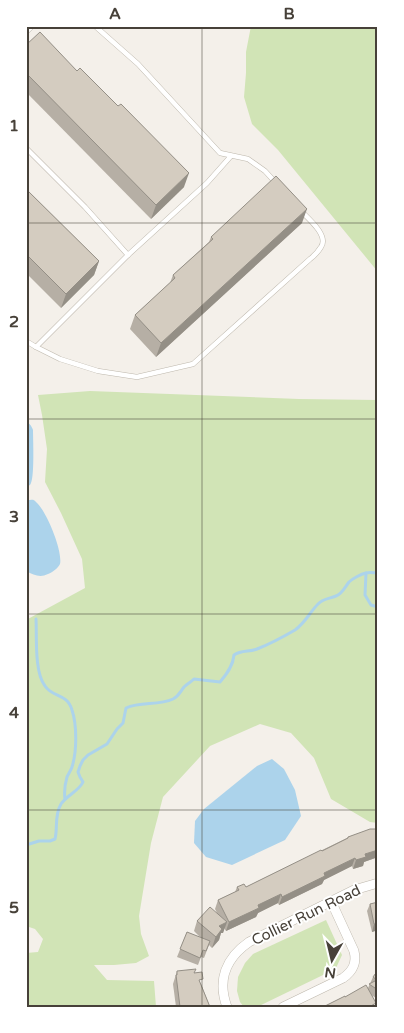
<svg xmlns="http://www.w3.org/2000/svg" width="404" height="1033" viewBox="0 0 404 1033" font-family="'Varela Round',sans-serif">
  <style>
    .green { fill: #d1e4b6 }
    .water { fill: #acd3eb }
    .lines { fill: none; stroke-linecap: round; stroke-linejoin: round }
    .stream { stroke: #acd3eb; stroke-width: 3 }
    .service-casing { stroke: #beb8ad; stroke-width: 5.5 }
    .minor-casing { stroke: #beb8ad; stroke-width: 10 }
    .service { stroke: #fff; stroke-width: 4.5 }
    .minor { stroke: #fff; stroke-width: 9 }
    .wall { fill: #b6afa5 }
    .shaded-wall { fill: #948f86 }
    .building { fill: #d4ccc0; stroke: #948f86 }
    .grid { fill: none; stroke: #474139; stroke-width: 1; stroke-opacity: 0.55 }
    .labels { text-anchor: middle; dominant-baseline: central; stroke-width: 4; stroke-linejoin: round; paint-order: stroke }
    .street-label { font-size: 15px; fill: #474139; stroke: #fff }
    .neatline { fill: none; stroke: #474139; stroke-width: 2 }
    .grid-label { font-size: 16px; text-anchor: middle; font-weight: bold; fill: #474139 }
  </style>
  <rect width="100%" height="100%" fill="#f4f0ea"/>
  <g class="green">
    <polygon points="251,26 378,26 378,272 278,150 252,124 244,97 246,73 246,52"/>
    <polygon points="90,391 299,399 378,400 378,823 370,822 331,799 314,758 291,733 260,724 210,746 163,797 151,843 139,916 141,934 149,956 136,963 114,965 94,965 107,980 154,981 156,1007 26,1007 26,953 38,952 43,939 35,929 26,926 26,620 85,588 82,559 61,513 45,482 47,449 42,415 38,395"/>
    <polygon points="326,920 342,955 336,968 321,976 257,1007 244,1007 240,1002 237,991 238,977 245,963 253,954"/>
  </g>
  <g class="water">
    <path d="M 26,422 C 30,423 32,427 33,430 C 33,440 35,480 30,485 C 29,486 27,486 26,487 Z"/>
    <path d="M 29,500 C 33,500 33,499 36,502 C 46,510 63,551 60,564 C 58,568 53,572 48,574 C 40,578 34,575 26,571 L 26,501 Z"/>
    <polygon points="272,759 284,769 295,790 301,816 285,840 232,865 206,857 194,843 195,821 204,809 257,766"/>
  </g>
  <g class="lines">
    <g class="stream">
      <polyline points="366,573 365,595 371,605 378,607"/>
      <path d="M 36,619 C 37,636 34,672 45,686 C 53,698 67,693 72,710 C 77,725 77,751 72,767 C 71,770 69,773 67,777 C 65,784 64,792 65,799"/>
      <path d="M 26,845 L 39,841 L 50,841 L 55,839 C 58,827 54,816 61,804 C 67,795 79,791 83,782 L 80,777 L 78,772 L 80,766 L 83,760 L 88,755 L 107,744 L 117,729 L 123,723 L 126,708 C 141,701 158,706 173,699 C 179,696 180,692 184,687 C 187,684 191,682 194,679 L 220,682 C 227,674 233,666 234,655 C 241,650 249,652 257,649 C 270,644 283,637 295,630 C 305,623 310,612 318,604 C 324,598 329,599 336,596 C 342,594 345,587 349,582 C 352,579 361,574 366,573 C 370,572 374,573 378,573"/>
    </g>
    <defs>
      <g id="service">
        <polyline points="95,26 138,64 220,153 248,159 265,171 276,183"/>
        <polyline points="26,148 85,207 128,255"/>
        <path d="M 26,341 L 36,347 L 60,359 L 98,371 L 137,377 L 193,364 L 310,259 C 314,256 318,252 321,247 C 329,236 309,219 301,211"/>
        <polyline points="36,347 128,255 207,183 231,156"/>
      </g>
      <g id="minor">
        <polyline points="26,29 29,26"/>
        <path d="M 227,1007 C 217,980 226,958 249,942 L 354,890 L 378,883"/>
        <path d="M 283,1007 L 343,978 C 353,971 357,963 354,951 L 331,901"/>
      </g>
    </defs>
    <use href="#service" class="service-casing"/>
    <use href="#minor" class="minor-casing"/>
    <use href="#service" class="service"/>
    <use href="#minor" class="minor"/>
  </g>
  <g class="wall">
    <polygon points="26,45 184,187 151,219 26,92"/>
    <polygon points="26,189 99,261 94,275 61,308 26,273"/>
    <polygon points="302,223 156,357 130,329 135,315 170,283 173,275 209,242 211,237"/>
    <polygon points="378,829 378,857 364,862 363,866 353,869 352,866 324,880 322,884 279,905 278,903 258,913 256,917 226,931 224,928 223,933 221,933 219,940 212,948 209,945 204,958 201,957 198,965 177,957 187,932 201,938 194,931 197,921 217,913 215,909 218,900 235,892 237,887 246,887 347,838 348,837"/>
    <polygon points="370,904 378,930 372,932 367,911"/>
    <polygon points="378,970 378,999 371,995 345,997 368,988 373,977"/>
    <polygon points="177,971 194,973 201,984 210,1007 176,1007 173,984"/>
  </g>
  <g class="shaded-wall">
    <polygon points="189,173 184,187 151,219 156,205"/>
    <polygon points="307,209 302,223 156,357 161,343"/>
    <polygon points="99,261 94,275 61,308 66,294"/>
    <polygon points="378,850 378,857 364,862 363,866 353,869 356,860 365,854"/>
    <polygon points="355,858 352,866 324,880 322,884 279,905 282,897 324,873"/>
    <polygon points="281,894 278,903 258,913 256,917 226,931 229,922 258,905"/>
    <polygon points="227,922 223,933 221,933 219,940 212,948 219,926"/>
    <polygon points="374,924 378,924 378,930 372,932"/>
  </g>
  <g class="building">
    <polygon points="40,32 77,71 80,68 118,106 121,104 189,173 156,205 26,73 26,45"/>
    <polygon points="276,176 307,209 161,343 135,315 175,278 173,275 213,239 211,237"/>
    <polygon points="26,189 99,261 66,294 26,254"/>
    <polygon points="370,829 378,829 378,850 365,854 366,857 356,860 355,858 324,873 325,876 282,897 281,894 258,905 259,908 229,922 218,900 239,890 237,887 244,884 246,887 321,850 322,851 348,838 348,837"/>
    <polygon points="378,902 378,924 374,924 370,904"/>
    <polygon points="210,907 227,922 219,926 222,929 216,937 197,921"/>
    <polygon points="187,932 210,941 206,951 203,950 200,958 180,949"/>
    <polygon points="196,969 194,973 202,972 203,979 199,980 210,1007 183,1007 183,1006 180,1007 176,975 177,975 177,971"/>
    <polygon points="378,970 378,990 369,984 377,980 373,977"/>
    <polygon points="366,985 376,1003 369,1007 323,1007 345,996 345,997"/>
  </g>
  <path class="grid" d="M 202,26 L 202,1007M 26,223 L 378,223M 26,419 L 378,419M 26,614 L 378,614M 26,810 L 378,810"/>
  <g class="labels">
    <g class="street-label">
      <text transform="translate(306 915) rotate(-26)">Collier Run Road</text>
    </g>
  </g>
  <rect width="404" height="1033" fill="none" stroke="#ffffff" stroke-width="55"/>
  <g transform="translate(332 960) rotate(188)" stroke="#ffffff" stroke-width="4" paint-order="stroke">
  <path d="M0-4L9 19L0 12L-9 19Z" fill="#474139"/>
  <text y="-8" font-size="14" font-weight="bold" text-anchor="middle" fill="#474139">N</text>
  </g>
  <rect x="28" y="28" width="348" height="978" class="neatline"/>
  <g class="grid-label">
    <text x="115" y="19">A</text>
    <text x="289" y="19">B</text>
    <text x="14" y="131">1</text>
    <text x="14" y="327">2</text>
    <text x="14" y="522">3</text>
    <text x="14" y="718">4</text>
    <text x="14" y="913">5</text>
  </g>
</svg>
